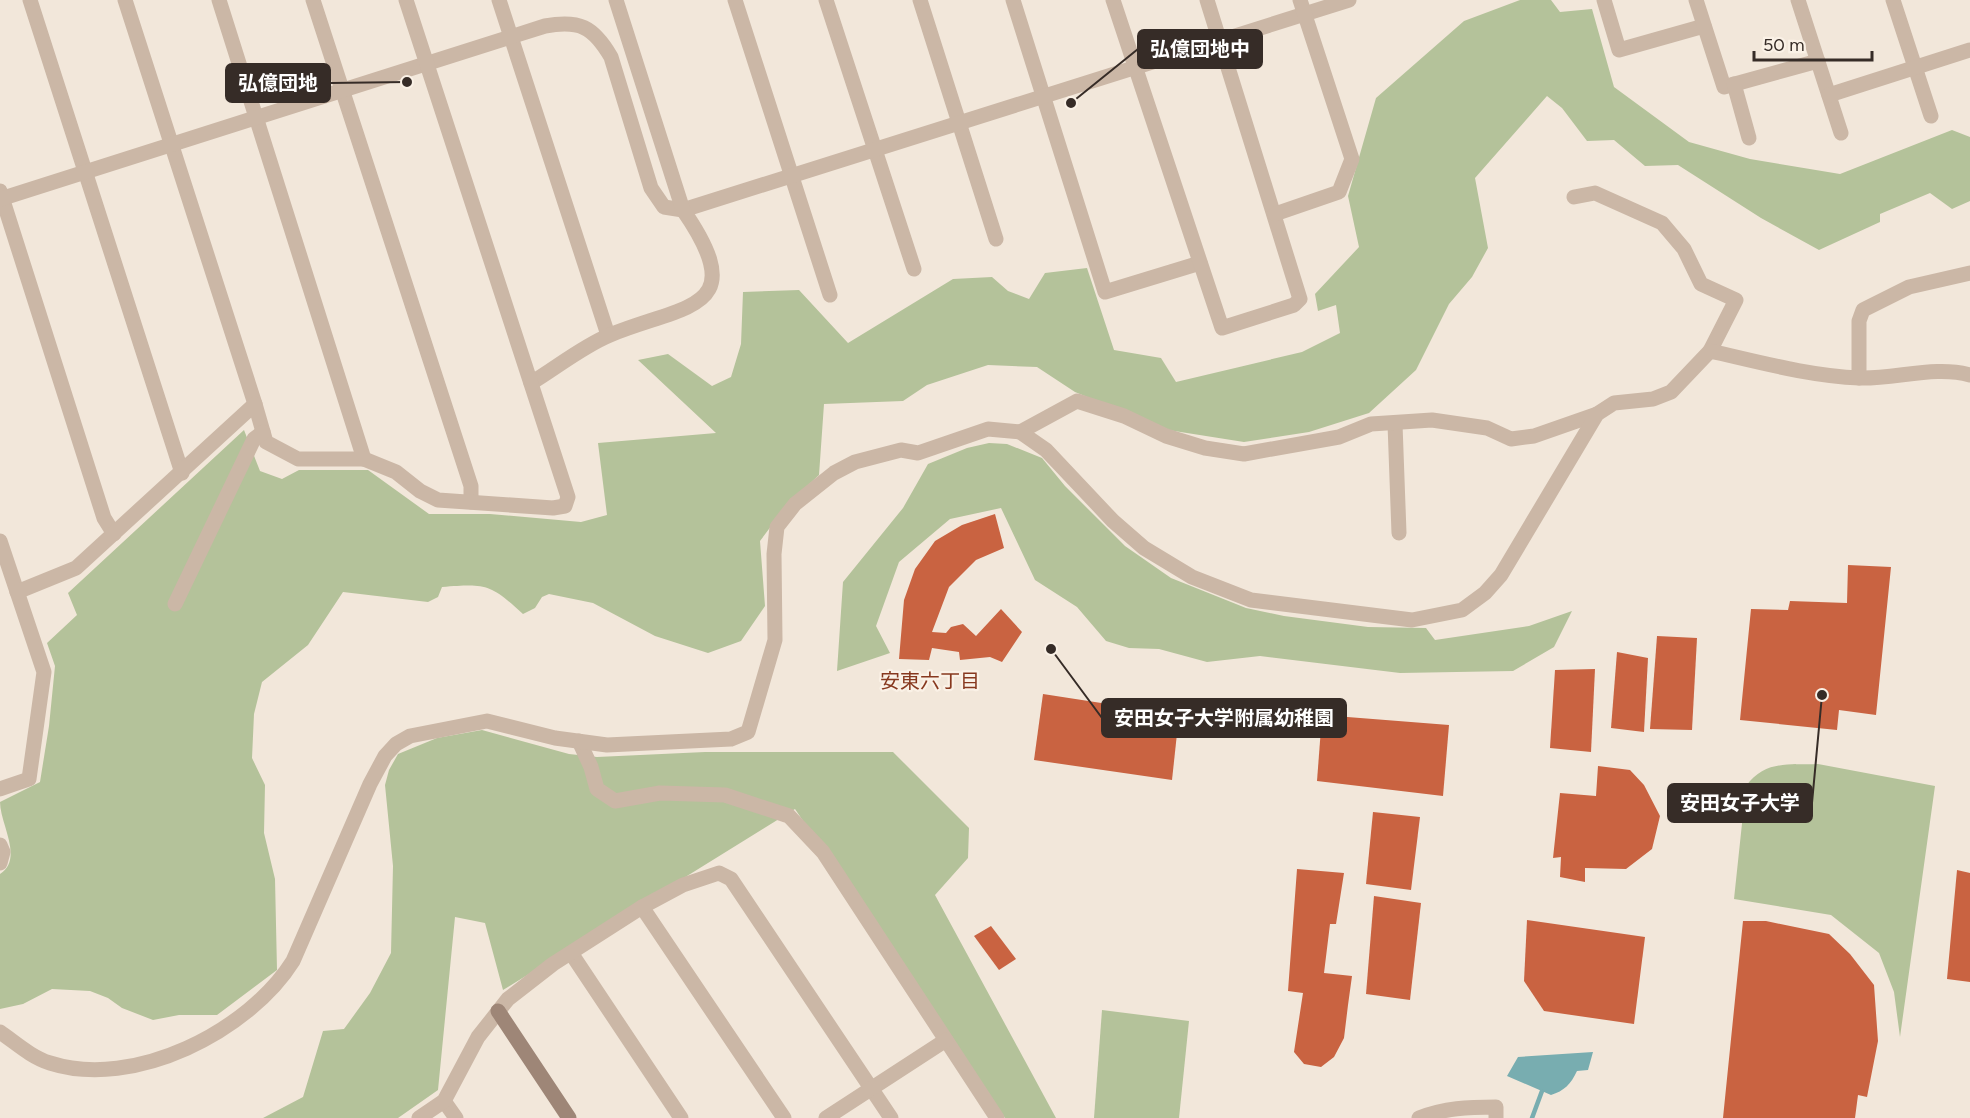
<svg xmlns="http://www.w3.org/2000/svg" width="1970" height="1118" viewBox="0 0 1970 1118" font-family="Figtree,'Noto Sans JP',sans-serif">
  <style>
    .green { fill: #b4c29a }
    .water { fill: #78adb0 }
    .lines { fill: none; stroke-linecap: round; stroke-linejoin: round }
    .stream { stroke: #78adb0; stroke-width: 4.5 }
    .building { fill: #c96341 }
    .street { stroke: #cbb7a6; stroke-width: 15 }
    .secondary { stroke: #9e8677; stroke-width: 15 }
    .labels { text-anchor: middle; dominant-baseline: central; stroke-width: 4.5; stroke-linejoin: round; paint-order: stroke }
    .neighbourhood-label { font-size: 20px; fill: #87381e; stroke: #faf1e6 }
    .leader { fill: none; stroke: #362c27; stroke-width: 2 }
    .callout-dot { fill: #362c27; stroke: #faf1e6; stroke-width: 2 }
    .callout { fill: #362c27; stroke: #362c27; stroke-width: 2 }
    .callout-label { font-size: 20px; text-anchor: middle; font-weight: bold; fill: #fff }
  </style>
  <rect width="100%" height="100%" fill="#f2e7da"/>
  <g class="green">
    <path d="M 1520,0 L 1551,0 L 1560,12 L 1592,9 L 1614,87 L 1689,142 L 1750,159 L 1840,174 L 1952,130 L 1970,137 L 1970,201 L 1952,209 L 1930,193 L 1880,214 L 1880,222 L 1819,250 L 1761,218 L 1678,165 L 1645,166 L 1614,140 L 1587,141 L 1562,108 L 1547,96 L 1475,178 L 1488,248 L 1472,277 L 1449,304 L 1416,370 L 1369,413 L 1309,432 L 1244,442 L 1168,430 L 1075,392 L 1037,367 L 988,365 L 927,385 L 903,401 L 824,404 L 819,475 L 787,505 L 760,541 L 765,606 L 741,641 L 708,653 L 655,636 L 593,603 L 549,594 L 542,597 L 535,608 L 523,614 C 489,583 486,584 442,587 L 438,597 L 428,602 L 343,592 L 308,645 L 262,682 L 254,714 L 252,758 L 265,785 L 264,833 L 275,879 L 277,970 L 217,1015 L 179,1015 L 153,1020 L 122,1008 L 108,998 L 90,991 L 52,989 L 23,1004 L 0,1009 L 0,874 C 24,859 0,824 0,802 L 40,782 L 49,726 L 55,666 L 47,643 L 77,615 L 68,593 L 244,430 L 260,471 L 282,479 L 299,470 L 368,470 L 429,514 L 490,514 L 581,522 L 607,515 L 598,443 L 716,433 L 638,360 L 668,354 L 712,386 L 731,377 L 741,344 L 743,292 L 799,290 L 848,343 L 953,279 L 992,277 L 1008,291 L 1029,299 L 1045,273 L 1087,268 L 1114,350 L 1161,358 L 1176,382 L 1302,352 L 1340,333 L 1336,305 L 1318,311 L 1315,294 L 1359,247 L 1348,196 L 1376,98 L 1464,21 Z"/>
    <polygon points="989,443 1007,444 1042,458 1065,486 1125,546 1171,578 1246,608 1284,616 1368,627 1426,628 1435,640 1529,626 1572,611 1554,647 1513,671 1400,673 1260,656 1207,662 1159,649 1129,648 1106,641 1077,607 1035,580 1001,508 950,519 899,562 876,626 890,653 837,671 843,582 903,508 928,464 967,448"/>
    <polygon points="482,730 569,754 597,757 705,752 893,752 969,828 968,858 935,895 1056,1118 1005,1118 795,809 503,990 485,923 455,917 438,1090 398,1118 263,1118 303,1097 323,1031 344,1029 370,993 391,953 393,866 385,785 389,770 398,754 437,738"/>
    <path d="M 1818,764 L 1935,786 L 1900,1037 L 1894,992 L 1879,953 L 1831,915 L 1734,899 L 1746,786 C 1765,760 1789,765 1818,764 Z"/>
    <polygon points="1102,1010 1189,1021 1179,1118 1094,1118"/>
  </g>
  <path class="water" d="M 1593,1052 L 1588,1070 L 1577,1071 C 1571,1084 1564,1091 1551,1095 L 1507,1076 L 1518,1057 Z"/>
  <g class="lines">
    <polyline class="stream" points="1532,1118 1542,1091"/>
  </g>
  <g class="building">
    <polygon points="995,514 1004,548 976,560 949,587 932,632 946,633 951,627 963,624 976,636 1001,609 1022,632 1002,662 990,657 960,660 959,652 932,648 929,660 899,659 904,600 915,569 935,541 962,525"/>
    <polygon points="1848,565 1891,567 1876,715 1839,710 1837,730 1740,720 1751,609 1788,610 1790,601 1847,603"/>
    <polygon points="1657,636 1697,638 1692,730 1650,729"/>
    <polygon points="1617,652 1648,658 1644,732 1611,728"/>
    <polygon points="1595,669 1591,752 1550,748 1555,670"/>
    <polygon points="1043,694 1179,715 1172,780 1034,760"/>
    <polygon points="1322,715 1449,725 1443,796 1317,781"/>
    <polygon points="1598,766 1630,770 1644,785 1660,816 1652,849 1626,869 1585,868 1585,882 1560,877 1561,857 1553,858 1560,793 1596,796"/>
    <polygon points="1373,812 1420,817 1411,890 1366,884"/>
    <polygon points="1297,869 1344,873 1336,924 1330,924 1324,973 1352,976 1348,1005 1344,1038 1334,1057 1321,1067 1304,1064 1294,1052 1303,993 1288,991"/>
    <polygon points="1957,870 1970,873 1970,982 1947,979"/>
    <polygon points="1374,896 1421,903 1410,1000 1366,994"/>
    <polygon points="1527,920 1645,937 1634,1024 1544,1011 1524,981"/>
    <polygon points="1743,921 1766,921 1829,934 1850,954 1874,985 1878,1041 1867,1097 1858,1095 1855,1118 1723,1118"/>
    <polygon points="991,926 1016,959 999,970 974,936"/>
  </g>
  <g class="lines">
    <g class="street">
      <polyline points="30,0 182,473"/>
      <polyline points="125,0 255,404"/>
      <polyline points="219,0 364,459"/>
      <polyline points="313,0 471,486 471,502"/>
      <polyline points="499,0 608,335"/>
      <polyline points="735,0 830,295"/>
      <polyline points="826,0 914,269"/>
      <polyline points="920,0 996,239"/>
      <polyline points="1013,0 1105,292 1200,263"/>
      <polyline points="1113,0 1222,328 1294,305 1300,299 1207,0"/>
      <polyline points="1604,0 1619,50 1704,26"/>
      <polyline points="1696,0 1724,87 1818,61"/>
      <polyline points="1798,0 1841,133"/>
      <polyline points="1893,0 1931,116"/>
      <polyline points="1734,84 1749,138"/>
      <polyline points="1829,95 1970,50"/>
      <polyline points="0,191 104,518 114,534"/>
      <polyline points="1574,197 1595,193 1662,223 1684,249 1701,284 1736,300 1710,351"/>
      <path d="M 0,199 L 545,26 C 579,20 593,26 611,57 L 651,188 L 664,207 L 683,210 L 1349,0"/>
      <polyline points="1275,214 1339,192 1352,159 1300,0"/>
      <polyline points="1859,378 1859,321 1863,310 1909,287 1970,273"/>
      <path d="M 531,383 C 556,368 583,346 610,335 C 685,304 753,311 683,210 L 616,0"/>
      <polyline points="1395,424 1399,533"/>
      <polyline points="1020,432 1077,401 1124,416 1166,436 1205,448 1244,454 1339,437 1371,424 1432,420 1487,428 1511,439 1534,436 1597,414"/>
      <polyline points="0,541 44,672 29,779 0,789"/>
      <polyline points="17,592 76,568 255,404 266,442 298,459 364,459 396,472 420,491 438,500 553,508 565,506 568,497 406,0"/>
      <polyline points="175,604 254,439 263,432"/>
      <polyline points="579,741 591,767 597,789 615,801 660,793 725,795 789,816 823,852 997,1118"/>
      <polyline points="0,845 3,852 0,863"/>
      <polyline points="642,907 784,1118"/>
      <polyline points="571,953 681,1118"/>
      <path d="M 0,1032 C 16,1043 31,1057 50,1063 C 134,1090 249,1031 293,961 L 370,784 L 385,756 L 396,744 L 410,736 L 487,721 L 555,738 L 607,745 L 731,739 L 748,732 L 775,640 L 774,554 L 777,527 L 795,504 L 834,473 L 855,462 L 901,450 L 918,453 L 988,429 L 1020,432 L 1046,450 L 1113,521 L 1144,548 L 1192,577 L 1251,600 L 1412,620 L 1462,610 L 1485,593 L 1501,575 L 1597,414 L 1614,403 L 1653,399 L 1671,392 L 1710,351 C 1759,362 1809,376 1860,378 C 1896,379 1936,365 1970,375"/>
      <polyline points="444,1101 456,1118"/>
      <polyline points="419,1118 444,1101 478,1037 508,999 553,964 642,907 683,885 719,873 731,879 891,1118"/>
      <polyline points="826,1118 946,1040"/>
      <path d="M 1419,1118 C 1445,1108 1468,1107 1496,1107 L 1496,1118"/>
    </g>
    <polyline class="secondary" points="498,1011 569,1118"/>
  </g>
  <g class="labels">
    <g class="neighbourhood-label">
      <text x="930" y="681">安東六丁目</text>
    </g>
  </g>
  <path class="leader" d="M1071 103L1138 49M407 82L330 83M1051 649L1102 718M1822 695L1812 803"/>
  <g class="callout-dot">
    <circle cx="1071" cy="103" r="6"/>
    <circle cx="407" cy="82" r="6"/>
    <circle cx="1051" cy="649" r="6"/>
    <circle cx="1822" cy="695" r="6"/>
  </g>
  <g class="callout">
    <rect x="1138" y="30" width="124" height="38" rx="6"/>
    <rect x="226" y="64" width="104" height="38" rx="6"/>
    <rect x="1102" y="699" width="244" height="38" rx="6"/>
    <rect x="1668" y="784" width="144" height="38" rx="6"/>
  </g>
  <g class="callout-label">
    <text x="1200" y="56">弘億団地中</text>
    <text x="278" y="90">弘億団地</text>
    <text x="1224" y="725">安田女子大学附属幼稚園</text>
    <text x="1740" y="810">安田女子大学</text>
  </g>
  <path d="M1754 51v9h118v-9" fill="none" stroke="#362c27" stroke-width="3"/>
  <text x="1763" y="51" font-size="18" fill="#362c27" stroke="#faf1e6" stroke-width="4.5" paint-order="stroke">50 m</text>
</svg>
